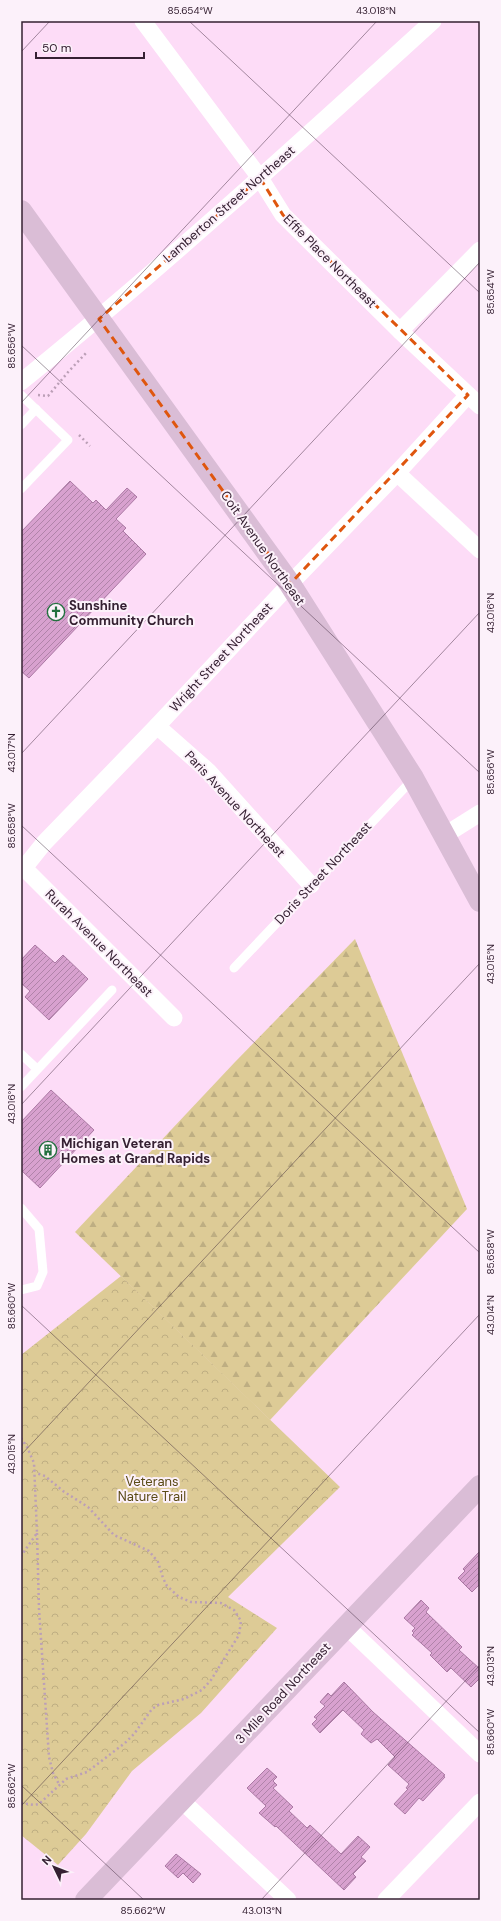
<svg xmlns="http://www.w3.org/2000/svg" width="501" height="1921" viewBox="0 0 501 1921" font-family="'DM Sans',sans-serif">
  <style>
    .forest { fill: url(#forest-firs) }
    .park { fill: url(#park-crowns) }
    .building { fill: url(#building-hatch); stroke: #ab79a4 }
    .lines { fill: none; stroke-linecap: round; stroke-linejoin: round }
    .path { stroke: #bc9fb7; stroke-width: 2.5; stroke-dasharray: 2 3; stroke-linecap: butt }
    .lane { stroke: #fff; stroke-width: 9 }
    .street { stroke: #fff; stroke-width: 17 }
    .secondary { stroke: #dabdd6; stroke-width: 22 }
    .marked { fill: none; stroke: #df560e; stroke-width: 3; stroke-dasharray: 8 5; stroke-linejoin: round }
    .ticks { fill: none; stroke: #352032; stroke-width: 1; stroke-opacity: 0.45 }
    .labels { text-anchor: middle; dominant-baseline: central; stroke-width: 4; stroke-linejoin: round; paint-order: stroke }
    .street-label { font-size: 13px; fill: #352032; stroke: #fcf1fa }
    .poi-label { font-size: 13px; font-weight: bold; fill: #352032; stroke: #fcf1fa; text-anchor: start }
    .park-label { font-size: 13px; fill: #5a4a16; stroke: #fcf1fa }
    .neatline { fill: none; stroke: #352032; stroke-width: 1.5 }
    .ticks-label { font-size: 10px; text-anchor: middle; fill: #352032 }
  </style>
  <defs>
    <pattern id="forest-firs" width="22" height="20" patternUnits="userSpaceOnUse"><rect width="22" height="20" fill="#ddcb96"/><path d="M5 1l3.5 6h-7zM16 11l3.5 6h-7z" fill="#beae82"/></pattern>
    <pattern id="park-crowns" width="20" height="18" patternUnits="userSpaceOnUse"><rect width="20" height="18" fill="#ddcb96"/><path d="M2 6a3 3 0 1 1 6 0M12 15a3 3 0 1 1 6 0" fill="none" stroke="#beae82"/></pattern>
    <pattern id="building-hatch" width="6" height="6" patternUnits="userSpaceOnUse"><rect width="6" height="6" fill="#d8a1cf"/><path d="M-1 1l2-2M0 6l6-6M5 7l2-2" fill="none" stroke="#b083a9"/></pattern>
  </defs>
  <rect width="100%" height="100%" fill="#fddcf7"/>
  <polygon class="forest" points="355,939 467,1209 270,1420 75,1232 235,1062"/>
  <polygon class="park" points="121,1276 340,1487 228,1597 277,1628 201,1713 132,1771 86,1834 58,1865 21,1835 21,1355"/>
  <g class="building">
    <polygon points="70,481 93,503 96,500 106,510 127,488 137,497 116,519 126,528 123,531 146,554 29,678 21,671 21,532"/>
    <polygon points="35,945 55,963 63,955 88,979 49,1020 25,997 30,991 21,983 21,960"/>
    <polygon points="51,1090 94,1130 40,1188 21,1170 21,1122"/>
    <polygon points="480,1551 480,1584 472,1592 458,1578 465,1571 463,1569"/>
    <polygon points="421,1600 429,1608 426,1612 462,1647 459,1650 480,1669 480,1678 471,1687 451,1668 447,1672 430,1655 432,1653 412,1635 414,1633 412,1631 415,1628 404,1618"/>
    <polygon points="344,1682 373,1712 445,1775 443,1776 445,1777 423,1801 419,1798 405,1814 394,1804 408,1789 406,1788 409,1784 388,1765 395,1757 377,1739 371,1743 361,1734 364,1730 343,1710 320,1733 312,1724 317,1719 314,1717 325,1706 320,1702 328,1693 331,1696"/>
    <polygon points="267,1768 277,1777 273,1781 277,1785 273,1788 293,1807 289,1811 307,1828 310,1825 341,1854 358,1836 370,1847 361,1857 366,1861 353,1874 356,1877 344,1890 276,1826 275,1827 259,1813 266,1806 247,1788"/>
    <polygon points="176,1854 201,1874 193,1883 183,1873 178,1878 165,1866"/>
  </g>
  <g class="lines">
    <g class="path">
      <polyline points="38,395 48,396 69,371 87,352"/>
      <polyline points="79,435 90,446"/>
      <polyline points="21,1438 27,1447 34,1463 37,1533 21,1556"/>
      <polyline points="37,1533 39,1609 49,1757 53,1773 59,1784"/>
      <polyline points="21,1803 34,1805 39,1804 66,1779 87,1772 125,1743 134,1734 152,1709 158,1705 184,1699 202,1690 211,1680 239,1635 241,1621 234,1610 221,1603 191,1602 179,1597 167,1586 163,1578 158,1562 149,1551 114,1535 88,1507 63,1491 45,1476 36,1473"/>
    </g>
    <g class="lane">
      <polyline points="21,395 68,440 21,489"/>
      <polyline points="21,425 36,409"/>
      <polyline points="234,968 413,779"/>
      <polyline points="21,1054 37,1069"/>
      <polyline points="21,1087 112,990"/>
      <polyline points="21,1208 39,1229 43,1272 37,1286 21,1290"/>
    </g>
    <g class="street">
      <polyline points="143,21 260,178 283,215 400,331 480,406"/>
      <polyline points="400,331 480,250"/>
      <path d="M 21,382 C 163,267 298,144 433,21"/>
      <polyline points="397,473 480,550"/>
      <polyline points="157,726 208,771 311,885"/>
      <polyline points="445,835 480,813"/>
      <polyline points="174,1018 24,868 44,843 157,726 290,584 397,473 468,395"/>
      <polyline points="346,1626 480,1754"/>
      <polyline points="181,1800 288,1900"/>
      <polyline points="386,1900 480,1802"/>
    </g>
    <g class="secondary">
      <polyline points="21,211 290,584 413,778 480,901"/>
      <polyline points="86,1900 480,1486"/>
    </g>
  </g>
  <path class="marked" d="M 260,178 L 283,215 L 468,395 L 290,584 L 99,319 Z"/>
  <path class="ticks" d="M 189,21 L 480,293M 21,52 L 50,21M 21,345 L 480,773M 21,403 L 377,21M 21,754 L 480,262M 21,825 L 480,1253M 21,1105 L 480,612M 21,1305 L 480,1733M 21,1455 L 480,963M 21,1785 L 144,1900M 21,1806 L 480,1314M 261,1900 L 480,1665"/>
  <defs>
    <symbol id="church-ring" viewBox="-11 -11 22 22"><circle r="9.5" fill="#fcf1fa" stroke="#23703f" stroke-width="1.5"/><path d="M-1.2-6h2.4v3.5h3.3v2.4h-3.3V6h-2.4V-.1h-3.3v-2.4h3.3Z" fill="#23703f"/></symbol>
    <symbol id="building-ring" viewBox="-11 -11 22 22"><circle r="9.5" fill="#fcf1fa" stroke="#23703f" stroke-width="1.5"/><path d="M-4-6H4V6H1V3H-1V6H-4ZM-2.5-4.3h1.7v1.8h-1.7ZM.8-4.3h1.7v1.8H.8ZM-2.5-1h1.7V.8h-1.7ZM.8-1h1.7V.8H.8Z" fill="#23703f"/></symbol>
  </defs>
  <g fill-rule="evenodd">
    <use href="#church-ring" x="46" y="602" width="20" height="20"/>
    <use href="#building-ring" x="38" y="1140" width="20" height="20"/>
  </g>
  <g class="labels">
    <g class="street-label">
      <text transform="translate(229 204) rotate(-41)">Lamberton Street Northeast</text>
      <text transform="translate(330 261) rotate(45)">Effie Place Northeast</text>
      <text transform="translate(263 548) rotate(55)">Coit Avenue Northeast</text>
      <text transform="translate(221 657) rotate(-47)">Wright Street Northeast</text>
      <text transform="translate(235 804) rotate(47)">Paris Avenue Northeast</text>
      <text transform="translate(323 873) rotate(-47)">Doris Street Northeast</text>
      <text transform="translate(99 943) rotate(45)">Rurah Avenue Northeast</text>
      <text transform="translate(283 1693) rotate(-47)">3 Mile Road Northeast</text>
    </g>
    <g class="poi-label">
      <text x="69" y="605">Sunshine<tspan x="69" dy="15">Community Church</tspan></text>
      <text x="61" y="1143">Michigan Veteran<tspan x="61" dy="15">Homes at Grand Rapids</tspan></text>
    </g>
    <g class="park-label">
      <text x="152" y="1481">Veterans<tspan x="152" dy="15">Nature Trail</tspan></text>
    </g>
  </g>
  <rect width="501" height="1921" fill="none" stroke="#fcf1fa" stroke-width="44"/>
  <g transform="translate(54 1867) rotate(313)" stroke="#fcf1fa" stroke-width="3" paint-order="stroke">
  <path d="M0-3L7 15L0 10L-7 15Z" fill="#352032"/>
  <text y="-6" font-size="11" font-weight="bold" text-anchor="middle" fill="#352032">N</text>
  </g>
  <path d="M36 52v6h108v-6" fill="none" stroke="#352032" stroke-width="2"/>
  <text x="42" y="52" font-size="12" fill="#352032" stroke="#fcf1fa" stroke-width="3" paint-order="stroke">50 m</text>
  <rect x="22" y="22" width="457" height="1877" class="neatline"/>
  <g class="ticks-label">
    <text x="190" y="14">85.654°W</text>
    <text x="376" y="14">43.018°N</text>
    <text transform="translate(490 292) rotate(-90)" y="4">85.654°W</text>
    <text transform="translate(11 346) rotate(-90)" y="4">85.656°W</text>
    <text transform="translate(490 613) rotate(-90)" y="4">43.016°N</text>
    <text transform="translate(11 753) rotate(-90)" y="4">43.017°N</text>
    <text transform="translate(490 772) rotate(-90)" y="4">85.656°W</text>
    <text transform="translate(11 826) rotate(-90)" y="4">85.658°W</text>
    <text transform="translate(490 964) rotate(-90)" y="4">43.015°N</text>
    <text transform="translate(11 1104) rotate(-90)" y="4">43.016°N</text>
    <text transform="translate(490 1252) rotate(-90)" y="4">85.658°W</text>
    <text transform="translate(11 1306) rotate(-90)" y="4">85.660°W</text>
    <text transform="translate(490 1315) rotate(-90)" y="4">43.014°N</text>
    <text transform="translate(11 1454) rotate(-90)" y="4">43.015°N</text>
    <text transform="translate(490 1666) rotate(-90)" y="4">43.013°N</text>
    <text transform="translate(490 1732) rotate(-90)" y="4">85.660°W</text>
    <text transform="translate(11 1786) rotate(-90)" y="4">85.662°W</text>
    <text x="143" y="1914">85.662°W</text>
    <text x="262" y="1914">43.013°N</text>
  </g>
</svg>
